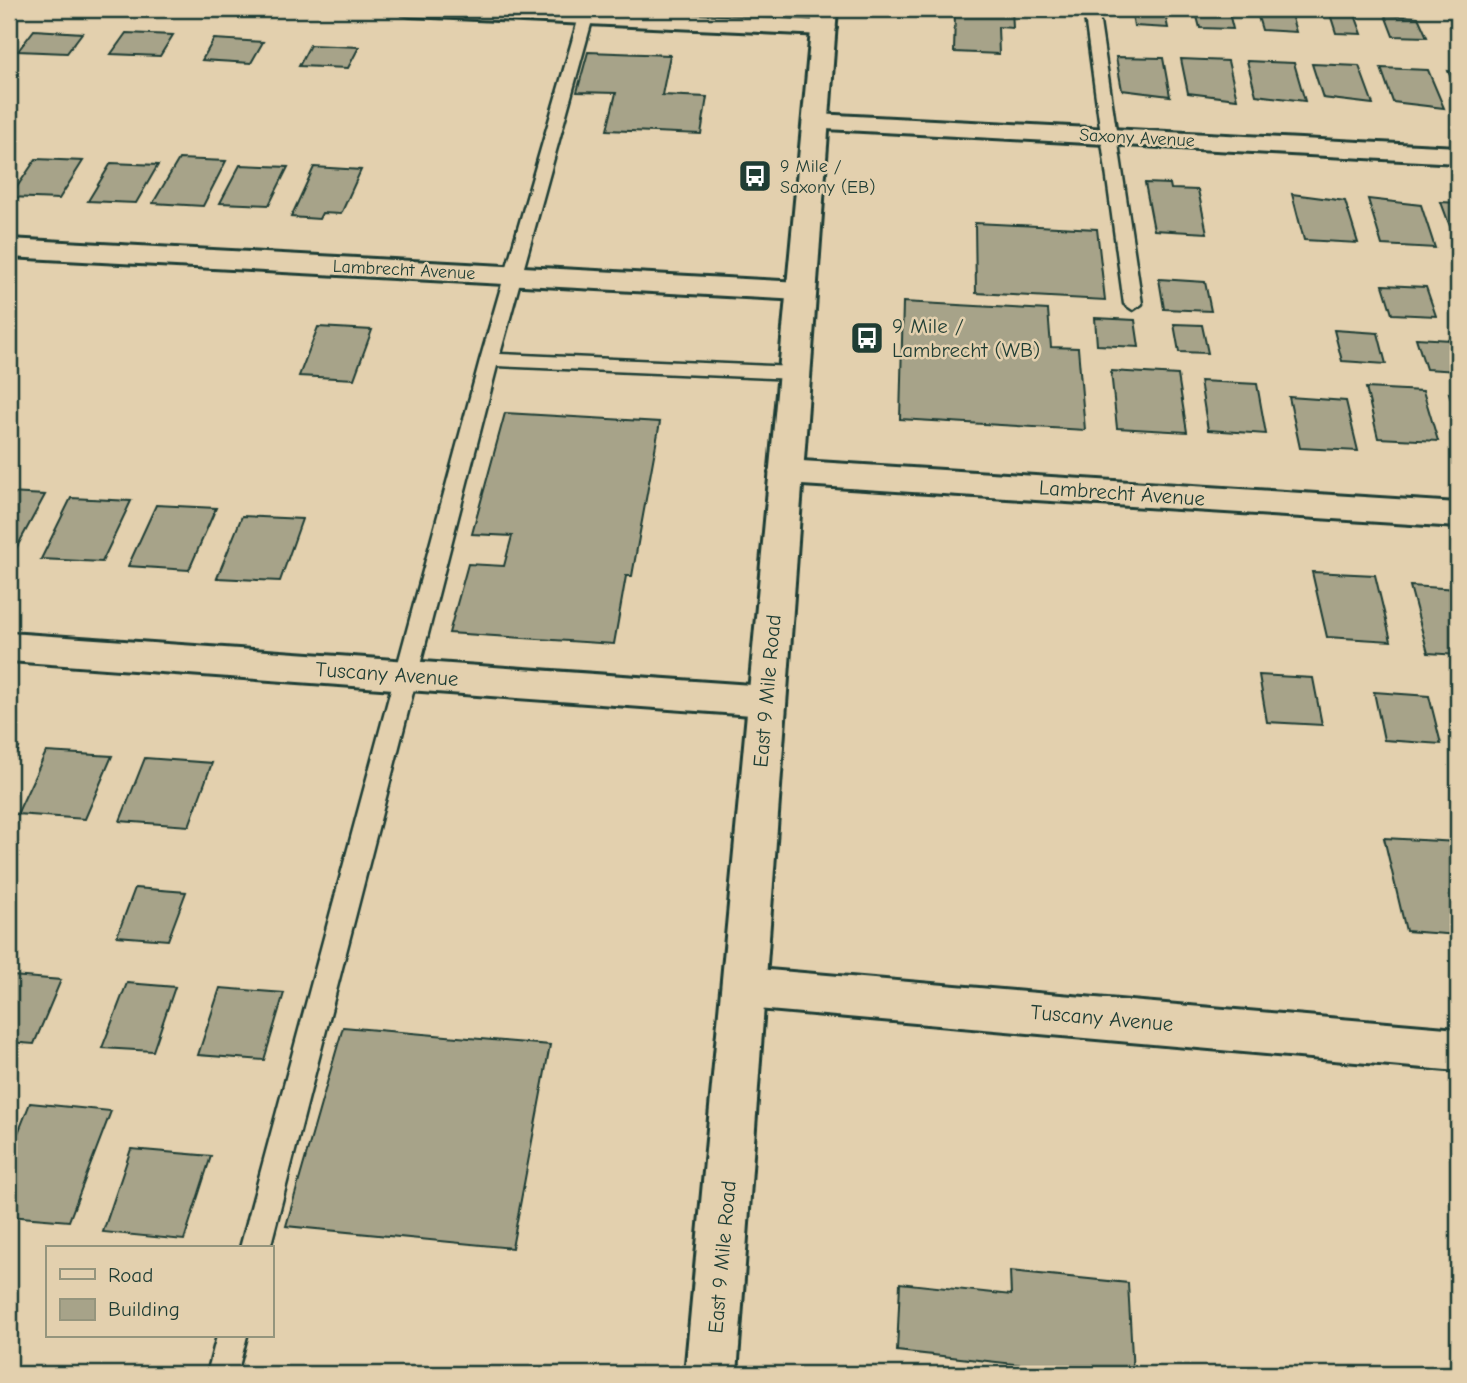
<svg xmlns="http://www.w3.org/2000/svg" width="1467" height="1383" viewBox="0 0 1467 1383" font-family="'Comic Neue',sans-serif">
  <style>
    .building { fill: #a7a389; stroke: #1f3d34; stroke-width: 2 }
    .lines { fill: none; stroke-linecap: round; stroke-linejoin: round }
    .service-casing { stroke: #1f3d34; stroke-width: 5 }
    .minor-casing { stroke: #1f3d34; stroke-width: 6 }
    .secondary-casing { stroke: #1f3d34; stroke-width: 6 }
    .service { fill: #e3d0ae; fill-rule: evenodd }
    .minor { fill: #e3d0ae; fill-rule: evenodd }
    .secondary { fill: #e3d0ae; fill-rule: evenodd }
    .labels { text-anchor: middle; dominant-baseline: central; stroke-width: 5; stroke-linejoin: round; paint-order: stroke }
    .far-street-label { font-size: 18px; fill: #1f3d34; stroke: #e3d0ae }
    .far-poi-label { font-size: 18px; fill: #1f3d34; stroke: #e3d0ae; text-anchor: start }
    .poi-label { font-size: 21px; fill: #1f3d34; stroke: #e3d0ae; text-anchor: start }
    .street-label { font-size: 21px; fill: #1f3d34; stroke: #e3d0ae }
  </style>
  <rect width="100%" height="100%" fill="#e3d0ae"/>
  <filter id="ink" filterUnits="userSpaceOnUse"><feTurbulence type="fractalNoise" baseFrequency=".0143" numOctaves="2"/><feDisplacementMap in="SourceGraphic" scale="14" xChannelSelector="R" yChannelSelector="G"/><feConvolveMatrix kernelMatrix="1 2 1 2 8 2 1 2 1" color-interpolation-filters="sRGB"/></filter>
  <g filter="url(#ink)">
    <g class="building">
      <polygon points="919,9 1012,9 1013,28 998,27 999,54 954,52 955,14 919,12"/>
      <polygon points="1131,9 1164,9 1168,28 1134,26"/>
      <polygon points="1195,9 1228,9 1233,29 1200,28"/>
      <polygon points="1256,10 1290,11 1296,32 1262,30"/>
      <polygon points="1330,14 1355,15 1362,34 1336,33"/>
      <polygon points="1385,15 1418,17 1427,37 1393,36"/>
      <polygon points="34,30 82,33 67,53 18,51"/>
      <polygon points="126,33 173,35 160,56 111,54"/>
      <polygon points="214,39 263,42 251,63 202,60"/>
      <polygon points="310,45 359,47 348,68 299,66"/>
      <polygon points="588,52 670,55 662,95 707,97 701,134 607,130 616,93 577,92"/>
      <polygon points="1116,57 1163,58 1170,96 1122,90"/>
      <polygon points="1181,59 1228,61 1237,99 1188,93"/>
      <polygon points="1247,61 1294,63 1305,101 1256,95"/>
      <polygon points="1312,64 1359,66 1373,104 1323,98"/>
      <polygon points="1381,68 1428,70 1444,108 1393,102"/>
      <polygon points="1448,71 1458,72 1458,96"/>
      <polygon points="36,159 83,161 59,199 10,197"/>
      <polygon points="179,159 226,161 203,206 153,203"/>
      <polygon points="111,163 158,165 136,203 88,201"/>
      <polygon points="240,165 288,167 269,205 220,203"/>
      <polygon points="314,167 361,170 341,214 322,213 319,219 291,217"/>
      <polygon points="1145,183 1170,184 1171,189 1198,190 1207,233 1154,230"/>
      <polygon points="1292,194 1345,201 1358,243 1304,240"/>
      <polygon points="1368,199 1421,205 1435,248 1382,245"/>
      <polygon points="1441,202 1458,203 1458,248"/>
      <polygon points="975,223 1097,229 1105,300 976,293"/>
      <polygon points="1159,279 1205,282 1211,311 1164,309"/>
      <polygon points="1383,285 1426,287 1436,316 1392,314"/>
      <polygon points="903,302 1048,310 1051,347 1078,348 1085,430 900,419"/>
      <polygon points="1095,318 1135,320 1139,347 1097,345"/>
      <polygon points="1174,324 1202,325 1208,353 1179,352"/>
      <polygon points="318,327 372,330 354,379 299,376"/>
      <polygon points="1334,330 1378,333 1386,364 1342,361"/>
      <polygon points="1416,338 1451,340 1458,371 1426,369"/>
      <polygon points="1111,371 1178,375 1187,432 1117,428"/>
      <polygon points="1200,381 1257,384 1266,434 1208,430"/>
      <polygon points="1366,388 1423,391 1438,441 1378,438"/>
      <polygon points="1449,393 1458,394 1458,423"/>
      <polygon points="1289,397 1346,401 1358,451 1300,448"/>
      <polygon points="505,413 660,422 632,576 626,576 614,644 449,633 468,564 504,566 512,536 472,534"/>
      <polygon points="9,493 45,495 12,556 9,555"/>
      <polygon points="71,498 131,501 102,562 41,559"/>
      <polygon points="156,505 216,508 189,570 128,566"/>
      <polygon points="242,516 302,519 280,581 217,578"/>
      <polygon points="1312,572 1375,575 1391,641 1327,637"/>
      <polygon points="1410,586 1458,589 1458,655 1428,653"/>
      <polygon points="1259,675 1313,678 1322,725 1267,722"/>
      <polygon points="1374,692 1429,696 1441,744 1384,740"/>
      <polygon points="9,747 19,748 9,768"/>
      <polygon points="46,752 112,756 85,819 17,814"/>
      <polygon points="145,758 212,763 189,826 120,821"/>
      <polygon points="1384,838 1458,842 1458,935 1406,931"/>
      <polygon points="135,888 186,892 168,940 117,936"/>
      <polygon points="12,976 61,980 34,1044 9,1042 9,983"/>
      <polygon points="127,983 175,987 153,1051 102,1048"/>
      <polygon points="220,988 284,993 264,1060 198,1055"/>
      <polygon points="343,1027 550,1045 512,1248 286,1226"/>
      <polygon points="30,1103 111,1111 69,1221 9,1216 9,1156"/>
      <polygon points="131,1149 211,1156 184,1240 103,1232"/>
      <polygon points="1010,1271 1128,1283 1133,1374 1105,1374 897,1351 900,1283 1011,1295"/>
    </g>
    <g class="lines">
      <defs>
        <g id="service">
          <polygon points="1084,9 1098,9 1142,304 1133,310 1124,304"/>
          <polygon points="586,13 593,17 500,354 794,367 803,373 794,379 497,366 270,1248 240,1248 480,360 579,17"/>
          <polygon points="217,1336 247,1336 237,1374 207,1374"/>
        </g>
        <g id="minor">
          <polygon points="399,9 565,9 824,21 833,23 836,28 833,33 824,35 411,16 402,14"/>
          <polygon points="816,114 1458,147 1458,163 807,128 803,122 807,116"/>
          <polygon points="9,239 800,282 811,284 815,291 811,298 800,300 9,257"/>
          <polygon points="786,460 1458,503 1458,527 786,484 774,480 769,472 774,464"/>
          <polygon points="9,633 766,686 780,690 785,701 780,712 766,716 9,661"/>
          <polygon points="745,968 1458,1029 1458,1071 745,1008 729,1002 723,988 729,974"/>
        </g>
        <polygon id="secondary" points="813,9 837,9 737,1374 685,1374"/>
      </defs>
      <use href="#service" class="service-casing"/>
      <use href="#minor" class="minor-casing"/>
      <use href="#secondary" class="secondary-casing"/>
      <use href="#service" class="service"/>
      <use href="#minor" class="minor"/>
      <use href="#secondary" class="secondary"/>
    </g>
  </g>
  <defs>
    <symbol id="bus-square" viewBox="-11 -11 22 22"><rect x="-9" y="-9" width="18" height="18" rx="4" fill="#1f3d34" stroke="#e3d0ae"/><path d="M-5-6H5V4H4V6H2V4H-2V6H-4V4H-5ZM-3.5-4V0h7V-4ZM-3.5 1.2v1.5H-2V1.2ZM2 1.2v1.5H3.5V1.2Z" fill="#fff"/></symbol>
  </defs>
  <g fill-rule="evenodd">
    <use href="#bus-square" x="736" y="157" width="38" height="38"/>
    <use href="#bus-square" x="848" y="319" width="38" height="38"/>
  </g>
  <g class="labels">
    <g class="far-street-label">
      <text transform="translate(1137 138) rotate(3)">Saxony Avenue</text>
      <text transform="translate(404 270) rotate(3)">Lambrecht Avenue</text>
    </g>
    <g class="far-poi-label">
      <text x="780" y="166">9 Mile /<tspan x="780" dy="21">Saxony (EB)</tspan></text>
    </g>
    <g class="poi-label">
      <text x="892" y="326">9 Mile /<tspan x="892" dy="24">Lambrecht (WB)</tspan></text>
    </g>
    <g class="street-label">
      <text transform="translate(1122 493) rotate(4)">Lambrecht Avenue</text>
      <text transform="translate(387 674) rotate(4)">Tuscany Avenue</text>
      <text transform="translate(767 691) rotate(-85)">East 9 Mile Road</text>
      <text transform="translate(1102 1018) rotate(5)">Tuscany Avenue</text>
      <text transform="translate(722 1257) rotate(-85)">East 9 Mile Road</text>
    </g>
  </g>
  <rect width="1467" height="1383" fill="none" stroke="#e3d0ae" stroke-width="35"/>
  <rect x="18" y="18" width="1432" height="1348" fill="none" stroke="#1f3d34" stroke-width="2.5" filter="url(#ink)"/>
  <rect x="46" y="1246" width="228" height="91" fill="#e3d0ae" stroke="#95957d" stroke-width="2"/>
  <rect x="60" y="1269" width="35" height="10" fill="#e3d0ae" stroke="#95957d" stroke-width="2"/>
  <text x="108" y="1282" font-size="21" fill="#1f3d34">Road</text>
  <rect x="60" y="1299" width="35" height="21" fill="#a7a389" stroke="#95957d" stroke-width="2"/>
  <text x="108" y="1316" font-size="21" fill="#1f3d34">Building</text>
</svg>
